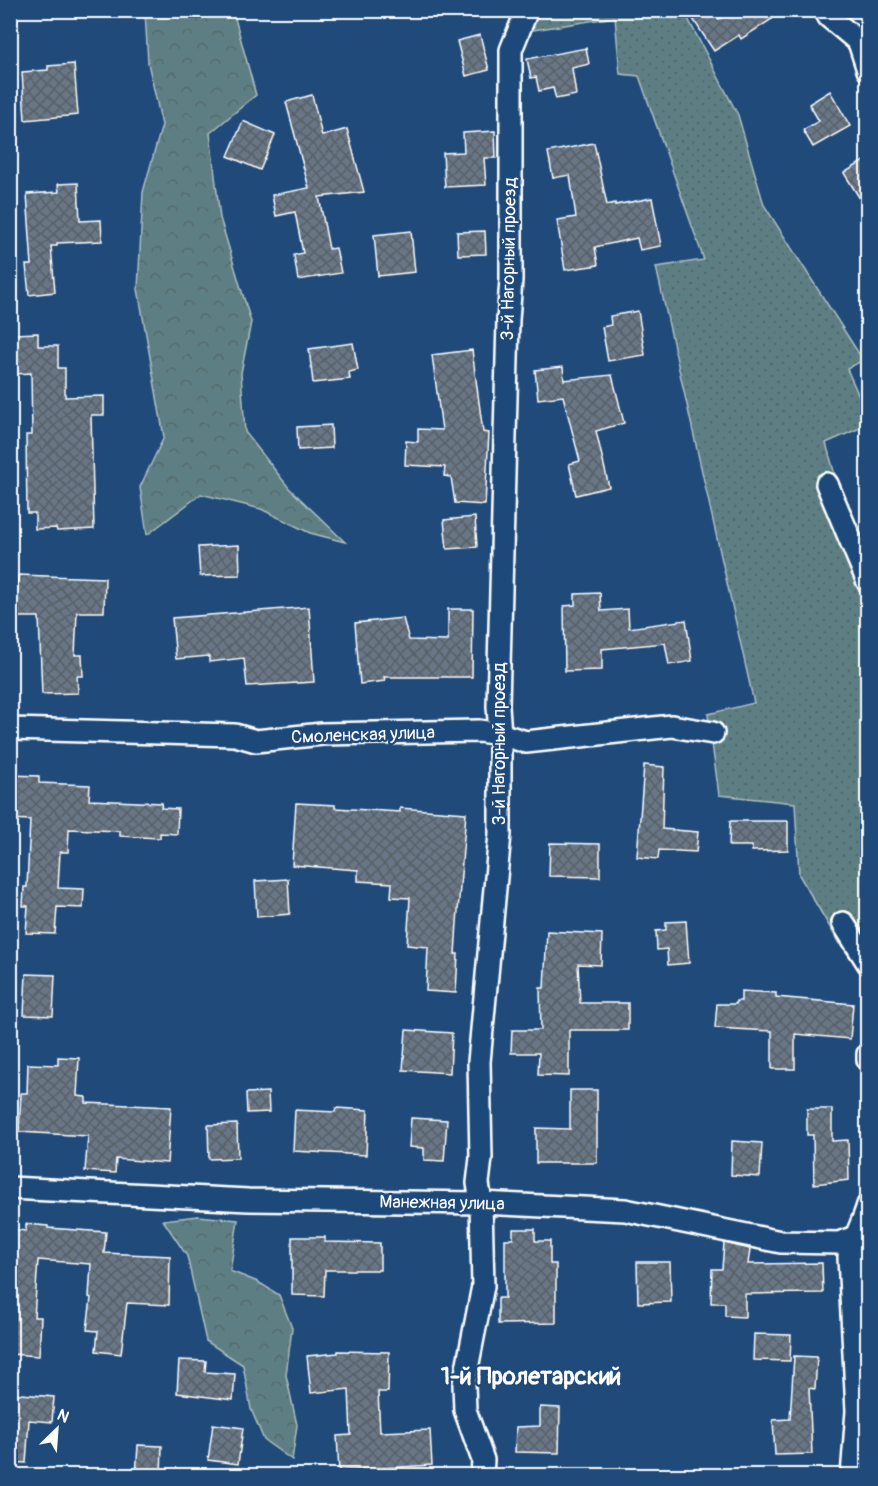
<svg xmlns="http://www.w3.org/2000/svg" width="878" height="1486" viewBox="0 0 878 1486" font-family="Pangolin,sans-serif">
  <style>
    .grass { fill: url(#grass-dots); stroke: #aebfc1; stroke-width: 1.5 }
    .forest { fill: url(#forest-crowns); stroke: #aebfc1; stroke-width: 1.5 }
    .building { fill: url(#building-cross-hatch); stroke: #fff; stroke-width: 1.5 }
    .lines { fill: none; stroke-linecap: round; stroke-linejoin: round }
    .minor-casing { stroke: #fff; stroke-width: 26 }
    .minor { stroke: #1f4a7a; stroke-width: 21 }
    .labels { text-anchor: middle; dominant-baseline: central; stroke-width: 4.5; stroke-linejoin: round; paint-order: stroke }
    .street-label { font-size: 18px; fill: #fff; stroke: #1f4a7a }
    .district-label { font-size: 24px; font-weight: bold; fill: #fff; stroke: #1f4a7a }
  </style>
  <defs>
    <pattern id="grass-dots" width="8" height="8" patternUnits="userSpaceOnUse" patternTransform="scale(1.5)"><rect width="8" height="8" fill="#5d7f83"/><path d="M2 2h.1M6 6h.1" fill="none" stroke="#55686a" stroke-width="1.8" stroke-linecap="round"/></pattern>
    <pattern id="forest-crowns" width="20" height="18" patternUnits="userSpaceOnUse" patternTransform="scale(1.5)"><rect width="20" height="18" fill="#5d7f83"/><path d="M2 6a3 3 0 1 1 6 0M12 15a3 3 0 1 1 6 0" fill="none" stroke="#55686a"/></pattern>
    <pattern id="building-cross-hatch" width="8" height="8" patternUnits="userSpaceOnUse" patternTransform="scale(1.5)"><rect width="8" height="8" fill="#677686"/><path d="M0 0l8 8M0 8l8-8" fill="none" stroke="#585f66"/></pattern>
  </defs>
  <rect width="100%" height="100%" fill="#1f4a7a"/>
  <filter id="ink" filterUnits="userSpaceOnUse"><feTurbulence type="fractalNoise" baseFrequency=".0167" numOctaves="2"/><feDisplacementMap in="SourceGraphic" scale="12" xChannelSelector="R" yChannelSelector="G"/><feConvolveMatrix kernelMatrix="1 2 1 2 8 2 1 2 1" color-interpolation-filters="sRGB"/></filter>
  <g filter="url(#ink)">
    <polygon class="grass" points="536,11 684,11 738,115 764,205 863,360 847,369 867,414 867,425 826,443 848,521 867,562 868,595 866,597 868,599 867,980 838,941 799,875 795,803 719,795 708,714 754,703 656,267 704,260 639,76 620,74 615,17 527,31"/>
    <g class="forest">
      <polygon points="145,11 233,11 256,95 210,133 220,218 251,322 241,373 245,432 289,488 345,542 310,533 261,509 201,494 147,535 140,487 164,437 138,289 143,192 162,125 148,63"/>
      <polygon points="198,1216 238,1220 230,1271 258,1282 279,1295 292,1328 286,1375 297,1425 292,1460 264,1440 251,1409 243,1365 206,1341 187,1256 163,1220"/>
    </g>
    <g class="building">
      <polygon points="706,10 714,10 719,19 732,10 786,10 741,39 739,35 714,51 693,19"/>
      <polygon points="480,35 489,70 466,76 457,41"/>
      <polygon points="586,48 589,64 572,68 576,95 556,99 553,88 539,91 536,77 531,78 527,59"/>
      <polygon points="74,64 78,115 25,120 22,72 48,70 48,66"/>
      <polygon points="830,91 850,126 813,147 803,130 819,121 809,104"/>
      <polygon points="312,95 322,136 347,129 364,192 319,197 329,249 336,248 341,273 298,280 294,255 303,253 295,212 276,216 272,195 309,188 286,102"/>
      <polygon points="243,121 275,135 260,170 228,156"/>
      <polygon points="495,131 496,158 484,158 486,185 445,187 443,153 464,152 463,133"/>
      <polygon points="594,143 607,205 615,203 615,205 652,198 661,246 640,250 637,238 595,247 598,265 565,270 557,220 576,217 570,175 553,178 548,152"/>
      <polygon points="867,159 867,210 844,173"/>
      <polygon points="78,183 80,221 101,220 102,241 57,243 57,246 51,246 55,292 29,295 26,265 32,265 27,194 59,192 58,184"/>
      <polygon points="411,231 415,272 378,276 374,235"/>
      <polygon points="485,231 486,254 458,255 457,232"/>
      <polygon points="638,311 645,355 608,361 602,327 611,325 610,316"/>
      <polygon points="38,333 38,346 58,346 58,368 65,368 65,397 104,396 104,415 91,415 94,529 57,531 56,528 35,529 35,513 27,513 26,435 32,435 31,373 15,374 14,334"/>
      <polygon points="353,343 358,370 349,372 350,379 313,383 309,349"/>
      <polygon points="472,350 483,432 489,433 485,505 455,503 451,477 444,476 445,467 405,465 406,441 418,442 418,429 442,430 432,355"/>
      <polygon points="563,367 564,380 612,375 624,423 596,431 609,487 576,495 569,464 580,461 563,396 538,399 535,370"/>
      <polygon points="331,425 332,448 298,450 297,427"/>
      <polygon points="475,517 477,547 447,549 444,520"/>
      <polygon points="239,545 240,575 200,576 198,547"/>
      <polygon points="18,575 105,578 104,612 77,612 75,655 82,655 83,676 77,676 78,693 42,694 39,617 16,617"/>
      <polygon points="600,593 601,611 628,609 629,628 686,620 692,661 669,665 665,643 602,649 602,670 565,671 564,606 575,605 575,594"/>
      <polygon points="309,607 314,682 247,686 244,658 209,662 209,656 176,659 172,618"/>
      <polygon points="448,609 473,609 472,677 384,677 385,681 360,684 355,623 403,618 409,640 448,641"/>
      <polygon points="644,765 664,767 662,829 698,832 696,852 659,850 658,859 637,857"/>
      <polygon points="10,775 39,776 39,783 90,785 89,800 162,803 161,808 178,809 177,834 160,833 160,838 120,836 120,831 69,829 68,852 60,852 58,888 84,889 83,908 57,907 55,934 26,933 28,906 23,906 24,887 27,887 30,820 10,819"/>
      <polygon points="296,803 335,805 335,808 400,812 400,808 466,813 457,923 455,954 458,954 456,993 426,991 428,947 407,945 410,898 391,897 392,883 358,881 358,870 292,865"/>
      <polygon points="730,821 788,821 788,850 752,851 752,846 729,846"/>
      <polygon points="550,843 600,844 600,877 549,876"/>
      <polygon points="288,879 290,914 257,917 255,881"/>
      <polygon points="686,921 689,963 668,965 667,949 657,950 656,931 666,930 666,922"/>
      <polygon points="547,931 602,934 601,965 578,964 580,1003 628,1003 628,1030 569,1030 569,1076 538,1075 539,1053 511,1053 512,1030 541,1030 540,988 544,988"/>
      <polygon points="26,974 55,975 53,1016 24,1015"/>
      <polygon points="741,991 776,993 776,997 853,1004 850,1039 795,1034 795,1069 772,1069 772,1031 715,1028 717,1004 736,1004 736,1001 741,1001"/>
      <polygon points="406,1030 452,1033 450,1073 403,1070"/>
      <polygon points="58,1057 79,1058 77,1096 86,1097 86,1103 171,1107 167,1163 116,1159 115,1173 85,1171 88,1136 19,1132 21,1093 27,1093 28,1064 58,1065"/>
      <polygon points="570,1090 597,1090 597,1163 536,1163 536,1128 570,1129"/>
      <polygon points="268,1092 269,1112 247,1113 246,1093"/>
      <polygon points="336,1108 368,1110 366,1155 293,1151 295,1110 335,1112"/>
      <polygon points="807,1109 832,1109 832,1141 848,1140 849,1180 814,1184 813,1135 807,1135"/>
      <polygon points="411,1118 447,1120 444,1161 424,1160 424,1148 409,1147"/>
      <polygon points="237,1124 238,1158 209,1159 208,1125"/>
      <polygon points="732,1141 762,1143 760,1177 731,1175"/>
      <polygon points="26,1224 48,1226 48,1228 106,1232 104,1253 170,1256 169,1305 127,1303 121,1354 96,1351 98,1331 87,1330 91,1298 89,1297 91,1264 38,1260 34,1317 41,1317 39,1356 10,1354 10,1229 26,1231"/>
      <polygon points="513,1229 535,1229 535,1241 550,1241 550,1264 556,1264 556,1323 498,1324 498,1298 505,1298 505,1239 513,1239"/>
      <polygon points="292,1237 325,1237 325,1242 380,1243 380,1270 325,1270 324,1296 292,1295"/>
      <polygon points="724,1243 750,1249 748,1264 822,1263 823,1293 745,1294 745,1317 725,1316 725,1303 711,1303 712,1269 722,1269"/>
      <polygon points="637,1262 670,1262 671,1302 638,1303"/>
      <polygon points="754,1334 791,1335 790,1361 753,1360"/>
      <polygon points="338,1351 389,1352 388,1392 378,1392 380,1432 430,1430 432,1465 339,1471 337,1436 351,1435 349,1389 311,1393 307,1356 338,1353"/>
      <polygon points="794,1356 817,1357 815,1389 809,1388 812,1454 775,1455 773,1420 790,1419"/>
      <polygon points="179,1360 206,1361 205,1372 235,1374 233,1400 177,1393"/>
      <polygon points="10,1393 54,1397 52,1422 29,1420 26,1463 10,1462"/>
      <polygon points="540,1407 560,1408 559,1453 515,1452 516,1427 540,1426"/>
      <polygon points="213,1424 243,1428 238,1464 208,1460"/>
      <polygon points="138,1445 162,1446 161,1476 136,1476"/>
    </g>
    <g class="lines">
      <defs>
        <g id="minor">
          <polyline points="825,10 829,17 859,42 868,70"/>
          <polyline points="827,484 868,582"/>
          <polyline points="10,729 235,735 256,741 322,734 479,731 500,734 526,742 672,726 713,733"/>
          <polyline points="843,923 868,963"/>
          <polyline points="868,1054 868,1060"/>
          <polyline points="10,1188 248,1200 481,1203 625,1210 781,1242 839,1243 868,1232"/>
          <polyline points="482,1476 483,1460 465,1410 464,1384 483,1286 481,1203 478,1183 481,1158 479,1062 500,834 500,734 498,706 508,320 511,280 511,50 527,10"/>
          <path d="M 852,1476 L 857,1411 L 849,1257 C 854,1238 863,1223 868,1205"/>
        </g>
      </defs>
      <use href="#minor" class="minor-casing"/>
      <use href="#minor" class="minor"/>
    </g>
  </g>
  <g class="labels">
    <g class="street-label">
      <text transform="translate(509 259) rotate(-89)">3-й Нагорный проезд</text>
      <text transform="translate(363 735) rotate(-2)">Смоленская улица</text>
      <text transform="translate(499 744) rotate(-90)">3-й Нагорный проезд</text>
      <text transform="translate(442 1203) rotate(1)">Манежная улица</text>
    </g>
    <g class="district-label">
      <text x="531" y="1376">1-й Пролетарский</text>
    </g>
  </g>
  <rect width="878" height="1486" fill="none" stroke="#1f4a7a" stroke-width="36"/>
  <rect x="18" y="18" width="842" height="1450" fill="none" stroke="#fff" stroke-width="2" filter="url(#ink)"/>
  <g transform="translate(57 1429) rotate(25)" stroke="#1f4a7a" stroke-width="4.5" paint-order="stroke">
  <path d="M0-4.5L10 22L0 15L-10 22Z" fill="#ffffff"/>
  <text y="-9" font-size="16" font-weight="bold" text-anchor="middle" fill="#ffffff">N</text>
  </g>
</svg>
